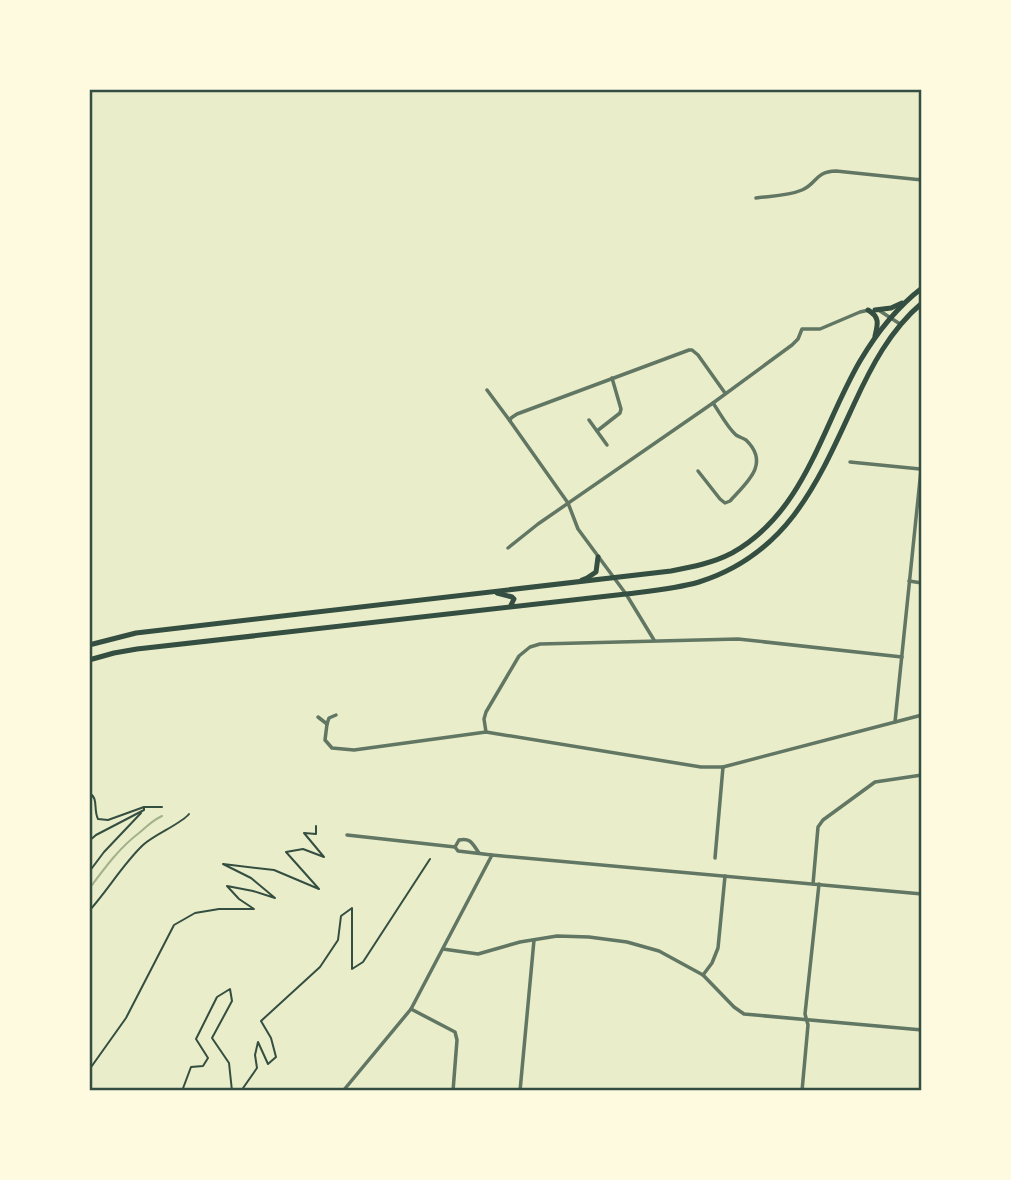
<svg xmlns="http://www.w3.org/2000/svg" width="1011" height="1180" viewBox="0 0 1011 1180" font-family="Poppins,sans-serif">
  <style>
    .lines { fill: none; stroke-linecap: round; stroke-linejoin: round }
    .stream { stroke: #a3b18a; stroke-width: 2 }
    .path { stroke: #344e41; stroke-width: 2 }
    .minor { stroke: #617663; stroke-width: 3.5 }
    .primary { stroke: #344e41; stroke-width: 5 }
    .neatline { fill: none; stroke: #344e41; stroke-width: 2.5 }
  </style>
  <rect width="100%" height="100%" fill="#e9edc9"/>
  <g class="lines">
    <path class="stream" d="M 89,889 C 104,869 119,848 139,833 C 148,826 151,821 162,816"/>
    <g class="path">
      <path d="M 89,793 C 99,798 93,809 98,819 L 108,820 L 144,807"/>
      <polyline points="89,841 96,835 144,810 144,807 162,807"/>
      <polyline points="89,872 104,852 141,813"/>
      <path d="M 89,911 C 108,890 123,864 143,845 C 155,834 181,824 189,814"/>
      <polyline points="89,1070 126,1018 174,925 195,913 219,909 254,909 239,899 227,886 253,891 275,898 251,878 223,864 274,870 319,889 286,852 303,849 324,857 304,833 316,834 316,826"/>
      <polyline points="182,1091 191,1067 203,1066 208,1058 196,1039 217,997 230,989 232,1001 212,1038 229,1063 232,1091"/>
      <polyline points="241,1091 257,1068 255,1055 258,1042 268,1064 276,1057 271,1038 261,1021 320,967 338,940 341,916 352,908 352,969 363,962 430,859"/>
    </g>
    <g class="minor">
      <path d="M 756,198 C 771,196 788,196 802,190 C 818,183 814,172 836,171 L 922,180"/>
      <polyline points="880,311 900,324"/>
      <polyline points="487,390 510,421"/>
      <polyline points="589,420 607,445"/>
      <polyline points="597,431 620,413 621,409 612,378"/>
      <polyline points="850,462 920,469"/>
      <path d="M 698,471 L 720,499 L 725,503 L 730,501 C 746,483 771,464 746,440 C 743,438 739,437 736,435 C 727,427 720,413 713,403"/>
      <polyline points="508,548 538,524 713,403 792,345 798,339 802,329 820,329 860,312 869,310"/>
      <polyline points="909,581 922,583"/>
      <polyline points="654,640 626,594 578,529 568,503 510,421 511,418 517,414 689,350 692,350 698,355 725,393"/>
      <polyline points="318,717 327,724"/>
      <polyline points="895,722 922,460"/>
      <polyline points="327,724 325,740 332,748 354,750 486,732 701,767 723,767 922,715"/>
      <polyline points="327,724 329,718 336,715"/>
      <polyline points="486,732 484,719 486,712 519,656 530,647 540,644 738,639 902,657"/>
      <path d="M 347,835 L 455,847 L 459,840 C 471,837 473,845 479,853"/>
      <polyline points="455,847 458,851 492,855 922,894"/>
      <polyline points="715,858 723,767"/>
      <polyline points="813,884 818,827 823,820 875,782 922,775"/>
      <polyline points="443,949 478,954 520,942 557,936 589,937 627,942 659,951 703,975 734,1007 744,1014 922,1030"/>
      <polyline points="703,975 712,963 718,948 725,876"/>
      <polyline points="411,1009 455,1032 457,1040 453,1091"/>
      <polyline points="343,1091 411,1009 492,855"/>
      <polyline points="520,1091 534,940"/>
      <polyline points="802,1091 808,1025 805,1014 819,884"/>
    </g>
    <g class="primary">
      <path d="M 868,310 C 880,317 878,324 875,336"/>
      <polyline points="875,310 891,308 902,303"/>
      <polyline points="582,580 587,578 596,572 598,557"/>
      <polyline points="497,593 512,597 514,599 511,605"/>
      <path d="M 89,645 L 136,633 L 671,571 C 692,567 713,563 732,553 C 805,512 821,428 860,361 C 876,334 896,308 922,288"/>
      <path d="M 89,660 L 114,653 L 137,649 L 626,594 C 650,591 675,589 699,582 C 788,554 818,482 854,404 C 871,367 890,330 922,303"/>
    </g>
  </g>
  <rect width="1011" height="1180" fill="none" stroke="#fefae0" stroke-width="182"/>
  <rect x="91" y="91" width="829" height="998" class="neatline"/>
</svg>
